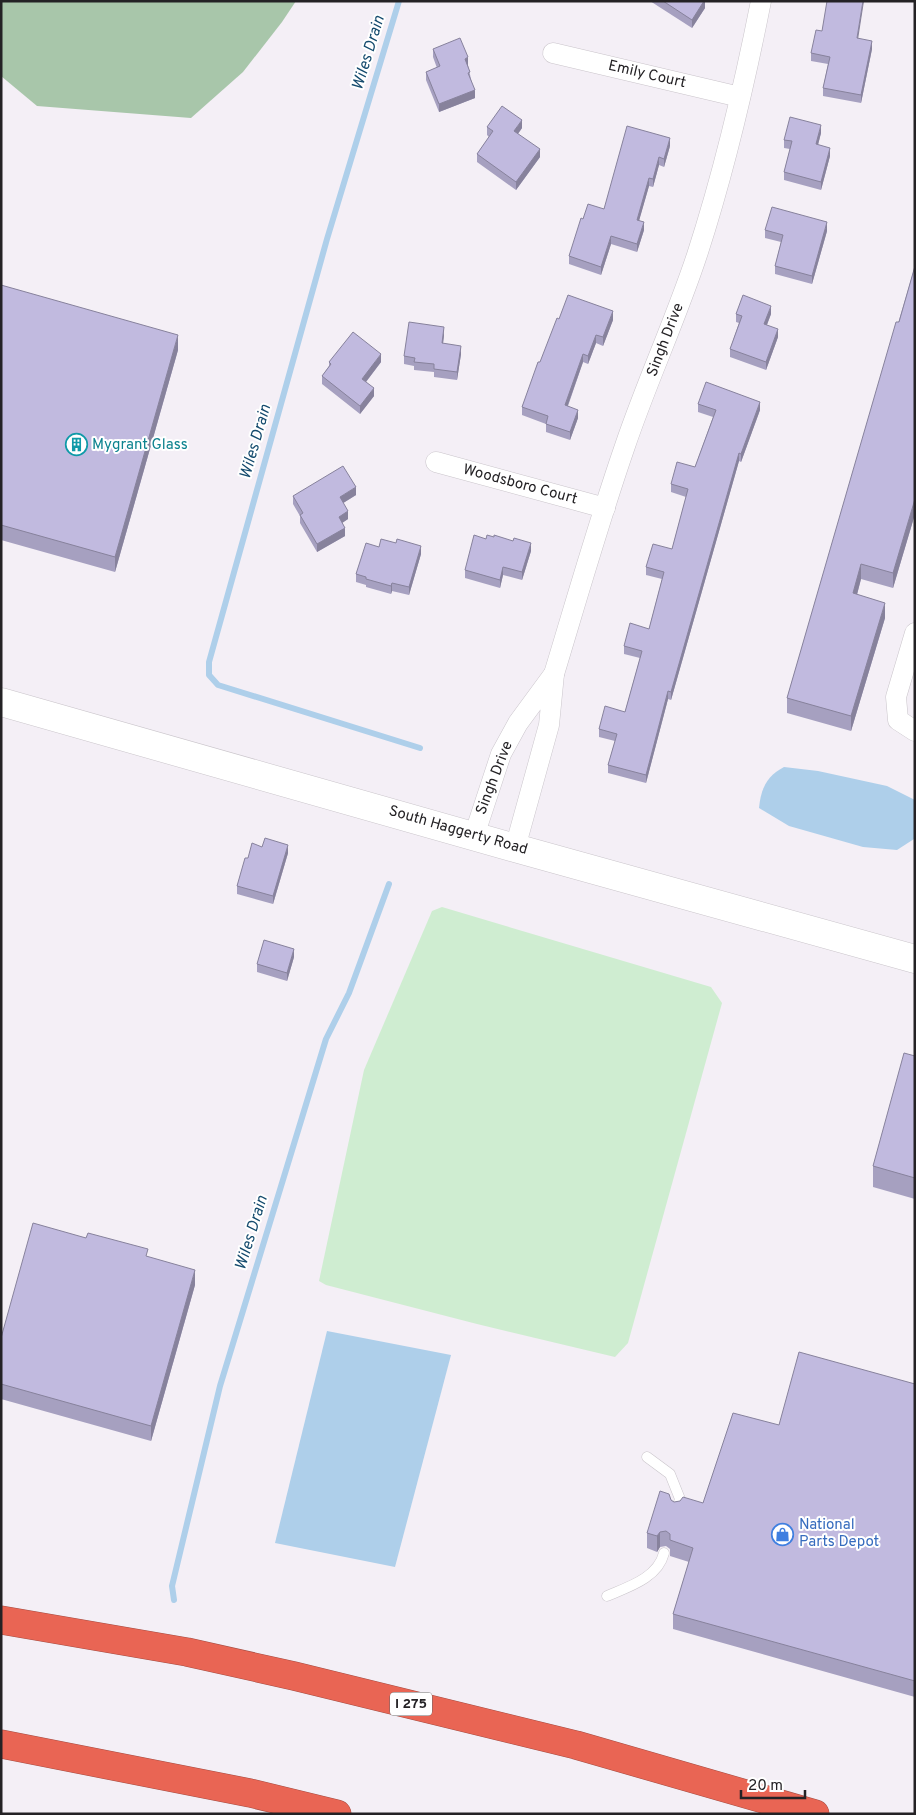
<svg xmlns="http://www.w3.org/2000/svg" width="916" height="1815" viewBox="0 0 916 1815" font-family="Overpass,sans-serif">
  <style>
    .green { fill: #cfedd1 }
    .forest { fill: #a8c6aa }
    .water { fill: #aecfea }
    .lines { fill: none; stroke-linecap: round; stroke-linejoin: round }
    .stream { stroke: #aecfea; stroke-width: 6 }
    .service-casing { stroke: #cac5cb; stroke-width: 11 }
    .minor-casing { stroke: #cac5cb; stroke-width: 21 }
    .secondary-casing { stroke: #cac5cb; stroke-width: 29 }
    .motorway-casing { stroke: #a44e44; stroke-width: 29 }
    .service { stroke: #fff; stroke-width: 10 }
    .minor { stroke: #fff; stroke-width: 20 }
    .secondary { stroke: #fff; stroke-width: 28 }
    .motorway { stroke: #e96554; stroke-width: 28 }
    .wall { fill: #a6a0c0 }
    .shaded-wall { fill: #87829c }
    .building { fill: #c1badf; stroke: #87829c }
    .labels { text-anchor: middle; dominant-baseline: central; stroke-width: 4; stroke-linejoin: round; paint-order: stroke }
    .shield { fill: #fff; stroke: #666466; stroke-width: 1 }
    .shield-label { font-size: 14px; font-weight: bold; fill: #242225 }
    .street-label { font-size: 15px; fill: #242225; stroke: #fff }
    .culture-label { font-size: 15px; fill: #0d838f; stroke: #fff; text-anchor: start }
    .shop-label { font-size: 15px; fill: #366cbe; stroke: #fff; text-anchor: start }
    .water-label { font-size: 16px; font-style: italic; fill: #154b6e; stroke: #fff }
  </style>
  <rect width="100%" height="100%" fill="#f4eff6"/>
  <polygon class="green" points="442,907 711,987 722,1003 628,1343 615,1357 477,1324 326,1285 319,1281 364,1070 432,911"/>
  <polygon class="forest" points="1,1 296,1 282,22 243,72 191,118 37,106 1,76"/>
  <g class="water">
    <path d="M 784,767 L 818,771 L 887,786 L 915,800 L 914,839 L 897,850 L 863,847 L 789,826 L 759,808 C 761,788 767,776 784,767 Z"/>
    <polygon points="327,1331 451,1355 395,1567 275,1543"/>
  </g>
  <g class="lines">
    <g class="stream">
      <polyline points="399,1 327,239 209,662 209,675 218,685 420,748"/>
      <polyline points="174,1600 172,1586 220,1386 326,1039 349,993 389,884"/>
    </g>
    <defs>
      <g id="service">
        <polyline points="647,1457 670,1474 680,1499 676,1511"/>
        <path d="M 607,1596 C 628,1587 658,1578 664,1553"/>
      </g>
      <g id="minor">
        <polyline points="553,53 740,97"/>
        <polyline points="436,462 605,508"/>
        <polyline points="915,633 896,697 898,720 915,731"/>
        <path d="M 554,674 C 577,598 599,521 625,446 C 647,381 676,319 697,255 C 724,172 744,87 761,1"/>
        <polyline points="474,836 501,754 518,723 554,674 549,725 515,848"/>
      </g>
      <polyline id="secondary" points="1,702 515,848 915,959"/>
      <g id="motorway">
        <polyline points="1,1620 187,1652 294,1676 576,1745 815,1814"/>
        <polyline points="1,1744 250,1793 337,1814"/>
      </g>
    </defs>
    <use href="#service" class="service-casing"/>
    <use href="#minor" class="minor-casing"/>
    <use href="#secondary" class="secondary-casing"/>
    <use href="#motorway" class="motorway-casing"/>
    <use href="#service" class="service"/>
    <use href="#minor" class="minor"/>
    <use href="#secondary" class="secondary"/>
    <use href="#motorway" class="motorway"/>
  </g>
  <g class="wall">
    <polygon points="650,1 705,1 705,8 692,28"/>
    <polygon points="822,31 858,38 872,49 861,103 823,96 823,88 828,64 811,61 811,53"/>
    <polygon points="433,49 468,65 475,98 439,112 426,80 426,72 437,68 433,57"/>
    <polygon points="487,127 522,128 518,134 540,157 516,190 477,162 477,154 489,137 487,135"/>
    <polygon points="821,133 818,145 830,156 821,190 784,180 784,172 790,149 784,148 784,140"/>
    <polygon points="670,146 664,167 659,165 653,187 649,186 639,220 644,230 637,252 611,244 601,275 569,264 569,256 583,219 604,209"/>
    <polygon points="765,230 827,231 812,284 775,274 775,266 781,242 765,238"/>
    <polygon points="915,266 915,514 893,588 861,579 857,595 885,618 851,731 787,713 787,698"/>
    <polygon points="1,285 178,350 115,572 1,540"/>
    <polygon points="736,314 771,314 767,325 778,337 766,370 730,357 730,349 739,323 736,322"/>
    <polygon points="559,319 613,320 603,346 596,343 588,364 583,362 568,406 578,418 570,440 546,432 546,424 522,415 522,407"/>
    <polygon points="444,335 443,344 461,354 457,380 434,377 434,372 414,370 414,366 404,364 404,356"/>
    <polygon points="329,362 381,362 366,382 374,396 360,414 322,384 322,376 329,366"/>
    <polygon points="698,404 760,410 741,462 739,461 671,700 668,699 646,783 608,773 608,765 615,741 599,737 599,729 625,712 640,658 624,654 624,646 649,629 662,579 646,575 646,567 672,549 686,497 671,492 671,484 695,467 713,417 698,412"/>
    <polygon points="356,495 343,503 348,519 342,523 345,536 317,552 300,523 300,516 293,504 293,496"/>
    <polygon points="379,547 421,554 409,595 392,591 391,594 366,587 366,585 356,582 356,574"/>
    <polygon points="531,551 522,580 503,575 500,588 465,578 465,570"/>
    <polygon points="262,847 288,853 273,904 237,894 237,886 248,858"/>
    <polygon points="294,957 287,981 257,972 257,964"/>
    <polygon points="915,1056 915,1199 873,1187 873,1166"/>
    <polygon points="148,1257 195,1285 151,1441 1,1399 1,1338"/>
    <polygon points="915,1384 915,1697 673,1629 673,1614 689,1562 670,1556 670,1549 666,1546 660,1547 657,1552 647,1548 647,1533 671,1500 674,1502 703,1503 779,1425"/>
  </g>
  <g class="shaded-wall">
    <polygon points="704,1 705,1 705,8 692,28 692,20"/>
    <polygon points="863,1 864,1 857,46 857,38"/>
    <polygon points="872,41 872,49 861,103 861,95"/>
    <polygon points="468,57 468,65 465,67 465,59"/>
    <polygon points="475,90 475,98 439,112 439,104"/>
    <polygon points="522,120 522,128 514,139 514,131"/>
    <polygon points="821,125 821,133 816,152 816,144"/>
    <polygon points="670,138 670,146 664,167 664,159"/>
    <polygon points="830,148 830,156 821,190 821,182"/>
    <polygon points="540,149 540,157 516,190 516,182"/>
    <polygon points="659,157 659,165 653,187 653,179"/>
    <polygon points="649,178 649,186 637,228 637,220"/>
    <polygon points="644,222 644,230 637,252 637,244"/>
    <polygon points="827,222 827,231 812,284 812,276"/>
    <polygon points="611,236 611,244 601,275 601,267"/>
    <polygon points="771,306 771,314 764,332 764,324"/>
    <polygon points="613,311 613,320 603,346 603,337"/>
    <polygon points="444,327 444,335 442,351 442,343"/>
    <polygon points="778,329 778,337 766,370 766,362"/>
    <polygon points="178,335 178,350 115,572 115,557"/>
    <polygon points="596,335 596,343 588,364 588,356"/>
    <polygon points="461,346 461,354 457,380 457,372"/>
    <polygon points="381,354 381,362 362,387 362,379"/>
    <polygon points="583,354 583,362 565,413 565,405"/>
    <polygon points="374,388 374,396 360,414 360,406"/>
    <polygon points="760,402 760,410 741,462 741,454"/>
    <polygon points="578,410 578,418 570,440 570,432"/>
    <polygon points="739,453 739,461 671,700 671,692"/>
    <polygon points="356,487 356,495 340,505 340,497"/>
    <polygon points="915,499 915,514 893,588 893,573"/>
    <polygon points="348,511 348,519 339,525 339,517"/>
    <polygon points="345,528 345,536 317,552 317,544"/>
    <polygon points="531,543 531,551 522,580 522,572"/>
    <polygon points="421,546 421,554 409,595 409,587"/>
    <polygon points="861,564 861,579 853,609 853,593"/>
    <polygon points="503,567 503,575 500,588 500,580"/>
    <polygon points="392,583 392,591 391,594 391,586"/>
    <polygon points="885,603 885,618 851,731 851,716"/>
    <polygon points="668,691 668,699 646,783 646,775"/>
    <polygon points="288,845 288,853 273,904 273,896"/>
    <polygon points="294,949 294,957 287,981 287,973"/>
    <polygon points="195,1270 195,1285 151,1441 151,1426"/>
    <polygon points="660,1532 660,1547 657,1552 657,1536"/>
  </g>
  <g class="building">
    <polygon points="663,1 704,1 692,20"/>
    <polygon points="827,1 863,1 857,38 872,41 861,95 823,88 830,57 811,53 816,30 822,31"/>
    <polygon points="460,38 468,57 465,59 470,72 468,73 475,90 439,104 426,72 440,66 433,49"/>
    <polygon points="502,106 522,120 514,131 540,149 516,182 477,154 493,131 487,127"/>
    <polygon points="790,117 821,125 816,144 830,148 821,182 784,172 792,141 784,140"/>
    <polygon points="627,126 670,138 664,159 659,157 653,179 649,178 637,220 644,222 637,244 611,236 601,267 569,256 581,218 583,219 588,204 604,209"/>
    <polygon points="772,207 827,222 812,276 775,266 783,235 765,230"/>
    <polygon points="915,266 915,499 893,573 861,564 853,593 885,603 851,716 787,698 896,322 899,322"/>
    <polygon points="1,285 178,335 115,557 1,525"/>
    <polygon points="568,295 613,311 603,337 596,335 588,356 583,354 565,405 578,410 570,432 546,424 548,416 522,407 538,362 540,362 557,318 559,319"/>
    <polygon points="743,295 771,306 764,324 778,329 766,362 730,349 742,316 736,314"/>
    <polygon points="409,322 444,327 442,343 461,346 457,372 434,369 434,364 414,362 415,358 404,356"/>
    <polygon points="353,332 381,354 362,379 374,388 360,406 322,376 331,364 329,362"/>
    <polygon points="706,382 760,402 741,454 739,453 671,692 668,691 646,775 608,765 617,734 599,729 605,706 625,712 642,651 624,646 630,623 649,629 664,572 646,567 653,544 672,549 688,489 671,484 677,462 695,467 716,410 698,404"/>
    <polygon points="343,466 356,487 340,497 348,511 339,517 345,528 317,544 300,515 303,513 293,496"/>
    <polygon points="474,535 486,539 487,535 494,537 494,535 513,541 514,538 531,543 522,572 503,567 500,580 465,570"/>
    <polygon points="381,539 396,543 397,539 421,546 409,587 392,583 391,586 366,579 366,577 356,574 366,543 379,547"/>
    <polygon points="265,838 288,845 273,896 237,886 245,858 248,858 252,843 262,847"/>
    <polygon points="264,940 294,949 287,973 257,964"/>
    <polygon points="904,1053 915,1056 915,1178 873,1166"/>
    <polygon points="33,1223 86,1238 88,1233 148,1249 146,1256 195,1270 151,1426 1,1384 1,1338"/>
    <polygon points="799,1352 915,1384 915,1681 673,1614 693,1548 670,1540 670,1534 666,1531 660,1532 657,1536 647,1533 660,1491 669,1494 671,1500 674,1502 680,1501 683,1497 703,1503 733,1413 779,1425"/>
  </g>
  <defs>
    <symbol id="building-ring" viewBox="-11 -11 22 22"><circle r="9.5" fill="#fff" stroke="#0f9aa8" stroke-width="1.5"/><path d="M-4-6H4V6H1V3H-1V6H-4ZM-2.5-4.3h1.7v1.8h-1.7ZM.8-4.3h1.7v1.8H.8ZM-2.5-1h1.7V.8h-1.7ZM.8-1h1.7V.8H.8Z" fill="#0f9aa8"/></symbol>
    <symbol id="shop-ring" viewBox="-11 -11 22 22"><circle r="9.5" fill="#fff" stroke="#3f7fe0" stroke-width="1.5"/><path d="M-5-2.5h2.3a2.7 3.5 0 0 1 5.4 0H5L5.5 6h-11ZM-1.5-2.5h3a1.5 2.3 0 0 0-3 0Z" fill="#3f7fe0"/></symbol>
  </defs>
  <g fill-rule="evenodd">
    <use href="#building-ring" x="64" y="432" width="25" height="25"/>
    <use href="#shop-ring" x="770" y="1522" width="25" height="25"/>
  </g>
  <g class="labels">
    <rect class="shield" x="390" y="1692.5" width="42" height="23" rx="4"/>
    <g class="shield-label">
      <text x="411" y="1704">I 275</text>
    </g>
    <g class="street-label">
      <text transform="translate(647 75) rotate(13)">Emily Court</text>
      <text transform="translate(666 340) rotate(-69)">Singh Drive</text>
      <text transform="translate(520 485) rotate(15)">Woodsboro Court</text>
      <text transform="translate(495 778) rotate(-69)">Singh Drive</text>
      <text transform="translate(458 831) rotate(16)">South Haggerty Road</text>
    </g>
    <g class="culture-label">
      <text x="92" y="445">Mygrant Glass</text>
    </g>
    <g class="shop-label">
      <text x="799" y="1525">National<tspan x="799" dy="17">Parts Depot</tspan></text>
    </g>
    <g class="water-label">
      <text transform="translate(369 53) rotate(-73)">Wiles Drain</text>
      <text transform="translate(256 442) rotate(-74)">Wiles Drain</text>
      <text transform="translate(252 1233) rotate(-73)">Wiles Drain</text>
    </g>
  </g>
  <rect width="916" height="1815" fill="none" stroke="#242225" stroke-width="5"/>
  <path d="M741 1790v8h64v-8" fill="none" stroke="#242225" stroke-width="2.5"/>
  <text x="748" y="1790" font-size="15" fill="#242225" stroke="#ffffff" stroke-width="4" paint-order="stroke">20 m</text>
</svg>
